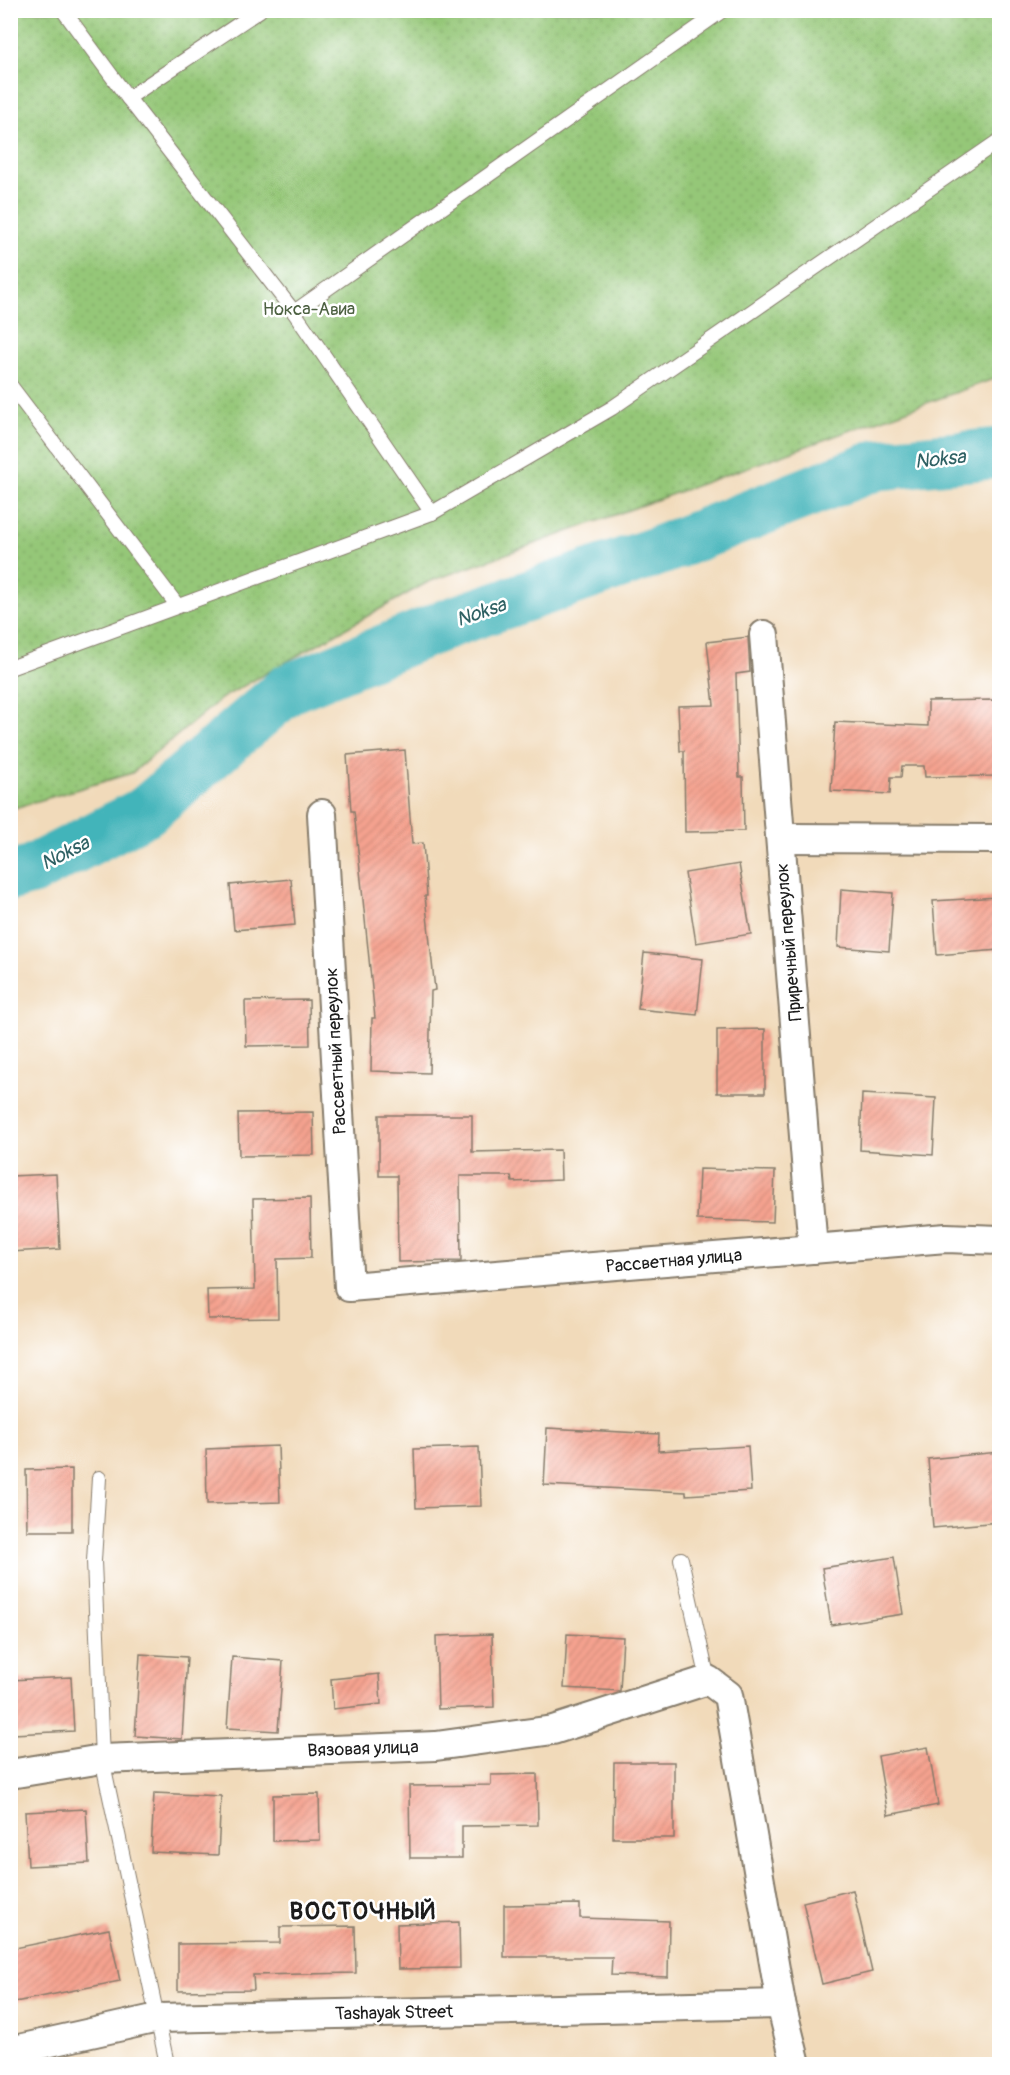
<svg xmlns="http://www.w3.org/2000/svg" width="1010" height="2075" viewBox="0 0 1010 2075" font-family="Pangolin,sans-serif">
  <style>
    .park { fill: url(#park-dots); stroke: #58724a; stroke-width: 1.5 }
    .lines { fill: none; stroke-linecap: round; stroke-linejoin: round }
    .river { stroke: #43b4ba; stroke-width: 51 }
    .building { fill: url(#building-hatch) }
    .lane-casing { stroke: #867b6b; stroke-width: 16 }
    .street-casing { stroke: #867b6b; stroke-width: 32 }
    .lane { stroke: #fff; stroke-width: 14 }
    .street { stroke: #fff; stroke-width: 28 }
    .labels { text-anchor: middle; dominant-baseline: central; stroke-width: 5; stroke-linejoin: round; paint-order: stroke }
    .park-label { font-size: 18px; fill: #4c6041; stroke: #fff }
    .street-label { font-size: 18px; fill: #1c1c1c; stroke: #fff }
    .water-label { font-size: 20px; font-style: italic; fill: #2e6063; stroke: #fff }
    .district-label { font-size: 24px; font-weight: bold; letter-spacing: 1.5px; fill: #1c1c1c; stroke: #fff }
  </style>
  <defs>
    <pattern id="park-dots" width="8" height="8" patternUnits="userSpaceOnUse" patternTransform="scale(1.5)"><rect width="8" height="8" fill="#95c778"/><path d="M2 2h.1M6 6h.1" fill="none" stroke="#80aa67" stroke-width="1.8" stroke-linecap="round"/></pattern>
    <pattern id="building-hatch" width="6" height="6" patternUnits="userSpaceOnUse" patternTransform="scale(1.5)"><rect width="6" height="6" fill="#f5a28f"/><path d="M-1 1l2-2M0 6l6-6M5 7l2-2" fill="none" stroke="#d18b7b"/></pattern>
  </defs>
  <rect width="100%" height="100%" fill="#fff"/>
  <filter id="ink" filterUnits="userSpaceOnUse"><feTurbulence type="fractalNoise" baseFrequency=".0167" numOctaves="2"/><feDisplacementMap in="SourceGraphic" scale="12" xChannelSelector="R" yChannelSelector="G"/><feConvolveMatrix kernelMatrix="1 2 1 2 8 2 1 2 1" color-interpolation-filters="sRGB"/></filter>
  <filter id="wash" filterUnits="userSpaceOnUse"><feTurbulence type="fractalNoise" baseFrequency=".008" numOctaves="4" result="noise"/><feDisplacementMap in="SourceGraphic" scale="24" xChannelSelector="R" yChannelSelector="G"/><feGaussianBlur stdDeviation="1.35" result="paint"/><feColorMatrix in="noise" values="0 0 0 0 0 0 0 0 0 0 0 0 0 0 0 0 0 1.4 0 .05"/><feComposite in="paint" operator="in"/></filter>
  <g filter="url(#wash)">
    <rect width="100%" height="100%" fill="#f1daba"/>
    <polygon class="park" points="11,11 999,11 999,377 428,582 222,698 132,773 11,809"/>
    <g class="lines">
      <polyline class="river" points="10,876 32,870 146,811 288,689 449,623 661,550 877,465 1000,453"/>
    </g>
    <g id="blocks">
      <g class="building">
        <polygon points="748,637 750,672 736,674 739,777 743,777 744,831 685,832 684,751 680,751 678,706 714,705 707,642"/>
        <polygon points="994,700 995,776 925,777 924,766 902,766 901,777 891,777 890,794 831,791 835,722 928,726 928,701"/>
        <polygon points="405,750 412,844 423,843 427,896 425,896 435,990 431,991 429,1073 371,1071 372,1018 375,1018 354,811 351,811 347,755"/>
        <polygon points="739,864 751,934 696,943 685,873"/>
        <polygon points="291,879 295,925 234,930 230,885"/>
        <polygon points="841,889 893,893 889,951 838,947"/>
        <polygon points="998,897 999,950 937,955 933,901"/>
        <polygon points="644,953 703,959 697,1015 638,1009"/>
        <polygon points="309,1000 310,1045 246,1046 245,1001"/>
        <polygon points="765,1029 765,1093 717,1093 717,1030"/>
        <polygon points="862,1094 936,1098 933,1155 860,1150"/>
        <polygon points="313,1112 314,1155 239,1156 238,1113"/>
        <polygon points="379,1115 472,1115 472,1152 560,1150 561,1180 512,1182 511,1176 460,1176 461,1261 398,1262 397,1176 379,1176"/>
        <polygon points="699,1169 775,1171 773,1222 697,1220"/>
        <polygon points="56,1174 60,1249 10,1252 10,1176"/>
        <polygon points="310,1198 311,1258 277,1259 278,1318 208,1319 207,1290 255,1289 253,1199"/>
        <polygon points="547,1428 659,1434 658,1451 748,1446 751,1491 686,1495 686,1492 544,1485"/>
        <polygon points="278,1446 280,1502 207,1504 206,1449"/>
        <polygon points="479,1447 481,1506 416,1508 414,1449"/>
        <polygon points="999,1452 999,1522 933,1528 928,1459"/>
        <polygon points="72,1469 72,1531 27,1531 26,1470"/>
        <polygon points="894,1557 903,1614 831,1625 822,1568"/>
        <polygon points="492,1634 494,1707 438,1709 436,1636"/>
        <polygon points="567,1634 623,1637 620,1691 564,1688"/>
        <polygon points="140,1654 187,1657 182,1739 135,1736"/>
        <polygon points="232,1657 283,1661 278,1731 227,1728"/>
        <polygon points="379,1674 381,1704 333,1709 331,1679"/>
        <polygon points="71,1677 74,1731 13,1734 10,1680"/>
        <polygon points="928,1747 938,1805 888,1815 878,1756"/>
        <polygon points="614,1762 674,1762 674,1838 613,1838"/>
        <polygon points="537,1774 538,1825 462,1826 462,1858 410,1858 409,1786 491,1785 491,1775"/>
        <polygon points="154,1793 221,1796 218,1855 151,1852"/>
        <polygon points="319,1794 320,1840 273,1841 273,1795"/>
        <polygon points="86,1809 89,1863 28,1866 25,1812"/>
        <polygon points="853,1890 872,1972 822,1984 803,1902"/>
        <polygon points="580,1904 580,1918 669,1921 668,1977 611,1975 612,1957 504,1957 504,1905"/>
        <polygon points="459,1922 460,1968 398,1969 397,1924"/>
        <polygon points="355,1926 356,1973 253,1975 254,1990 178,1991 178,1944 280,1943 280,1927"/>
        <polygon points="109,1929 120,1981 10,2003 10,1949"/>
      </g>
    </g>
  </g>
  <g filter="url(#ink)">
    <use href="#blocks" fill-opacity="0" stroke="#867b6b" stroke-width="1.5"/>
    <g class="lines">
      <defs>
        <g id="lane">
          <polyline points="63,10 128,98 294,312 432,513"/>
          <polyline points="128,98 260,10"/>
          <polyline points="294,312 723,10"/>
          <polyline points="10,385 177,605"/>
          <polyline points="10,668 432,513 612,408 1000,140"/>
          <polyline points="99,1478 94,1561 102,1759 167,2064"/>
          <polyline points="681,1559 708,1680"/>
        </g>
        <g id="street">
          <polyline points="764,635 813,1249"/>
          <polyline points="322,814 349,1287 946,1238 1000,1240"/>
          <polyline points="781,838 1000,839"/>
          <polyline points="10,1774 102,1759 436,1746 553,1730 708,1680 728,1695 781,2004 796,2064"/>
          <polyline points="10,2051 158,2018 781,2004"/>
        </g>
      </defs>
      <use href="#lane" class="lane-casing"/>
      <use href="#street" class="street-casing"/>
      <use href="#lane" class="lane"/>
      <use href="#street" class="street"/>
    </g>
  </g>
  <g class="labels">
    <g class="park-label">
      <text x="309" y="309">Нокса-Авиа</text>
    </g>
    <g class="street-label">
      <text transform="translate(789 942) rotate(-95)">Приречный переулок</text>
      <text transform="translate(336 1051) rotate(-93)">Рассветный переулок</text>
      <text transform="translate(674 1261) rotate(-5)">Рассветная улица</text>
      <text transform="translate(363 1749) rotate(-2)">Вязовая улица</text>
      <text transform="translate(394 2013) rotate(-1)">Tashayak Street</text>
    </g>
    <g class="water-label">
      <text transform="translate(940 459) rotate(-6)">Noksa</text>
      <text transform="translate(481 612) rotate(-19)">Noksa</text>
      <text transform="translate(65 853) rotate(-27)">Noksa</text>
    </g>
    <g class="district-label">
      <text x="363" y="1911">ВОСТОЧНЫЙ</text>
    </g>
  </g>
  <rect width="1010" height="2075" fill="none" stroke="#fff" stroke-width="36"/>
</svg>
